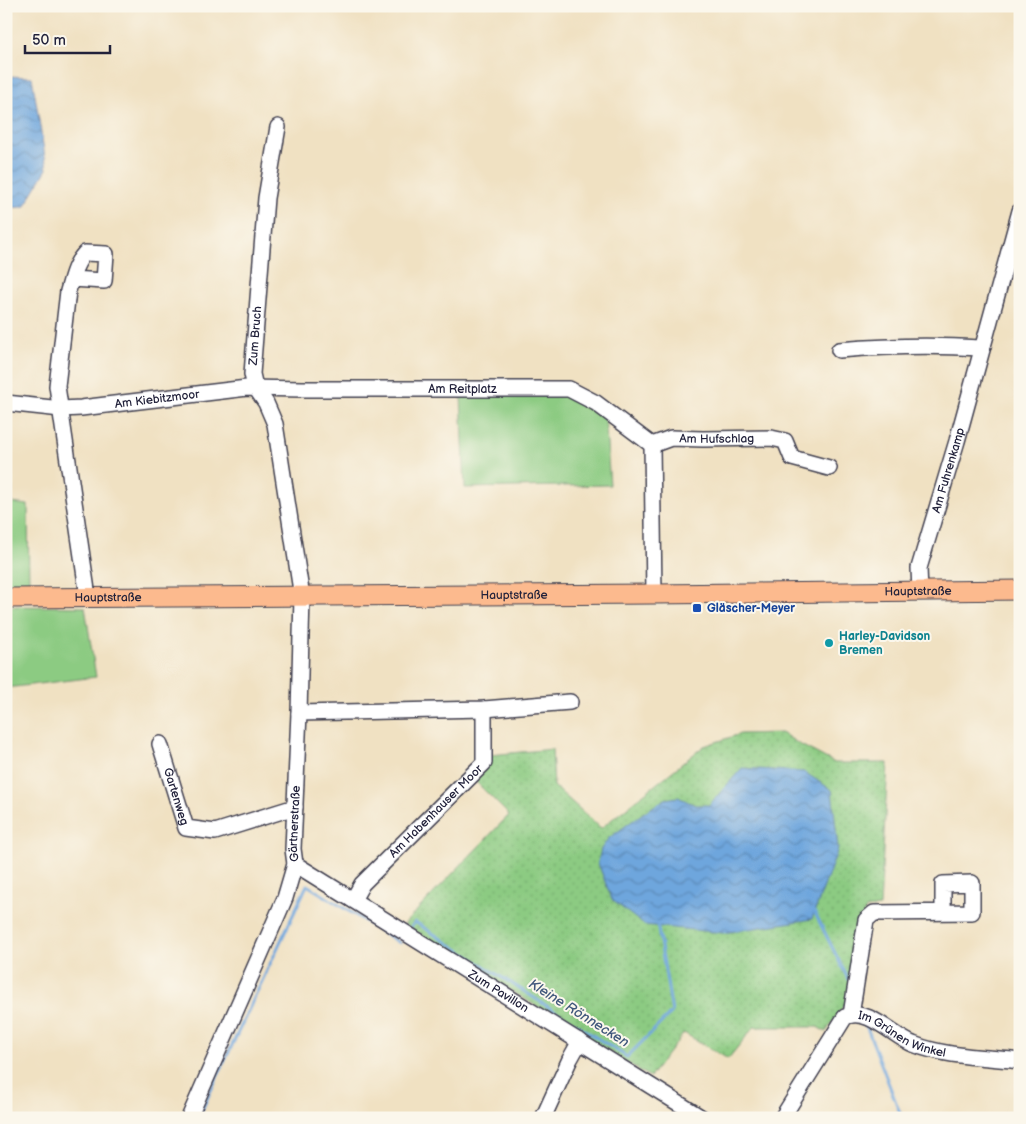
<svg xmlns="http://www.w3.org/2000/svg" width="1026" height="1124" viewBox="0 0 1026 1124" font-family="'Balsamiq Sans',sans-serif">
  <style>
    .green { fill: #8ccb82; stroke: #57765e }
    .park { fill: url(#park-dots); stroke: #57765e }
    .water { fill: url(#water-waves); stroke: #48648c }
    .lines { fill: none; stroke-linecap: round; stroke-linejoin: round }
    .stream { stroke: #6ea6dd; stroke-width: 3 }
    .minor-casing { stroke: #413f4f; stroke-width: 18 }
    .major-casing { stroke: #413f4f; stroke-width: 21 }
    .minor { stroke: #fff; stroke-width: 15 }
    .major { stroke: #fcba8e; stroke-width: 19 }
    .transit-dot { fill: #1a4fb4; stroke: #fbf7ec; stroke-width: 2 }
    .culture-dot { fill: #0f9aa8; stroke: #fbf7ec; stroke-width: 2 }
    .labels { text-anchor: middle; dominant-baseline: central; stroke-width: 4; stroke-linejoin: round; paint-order: stroke }
    .street-label { font-size: 12px; fill: #22223b; stroke: #fbf7ec }
    .transit-label { font-size: 12px; font-weight: bold; fill: #164399; stroke: #fbf7ec; text-anchor: start }
    .culture-label { font-size: 12px; font-weight: bold; fill: #0d838f; stroke: #fbf7ec; text-anchor: start }
    .water-label { font-size: 14px; font-style: italic; fill: #40577c; stroke: #fbf7ec }
  </style>
  <defs>
    <pattern id="park-dots" width="8" height="8" patternUnits="userSpaceOnUse" patternTransform="scale(1.25)"><rect width="8" height="8" fill="#8ccb82"/><path d="M2 2h.1M6 6h.1" fill="none" stroke="#78ae71" stroke-width="1.8" stroke-linecap="round"/></pattern>
    <pattern id="water-waves" width="16" height="10" patternUnits="userSpaceOnUse" patternTransform="scale(1.25)"><rect width="16" height="10" fill="#6ea6dd"/><path d="M0 5q4-4 8 0t8 0" fill="none" stroke="#5a87b4"/></pattern>
  </defs>
  <rect width="100%" height="100%" fill="#fbf7ec"/>
  <filter id="ink" filterUnits="userSpaceOnUse"><feTurbulence type="fractalNoise" baseFrequency=".02" numOctaves="2"/><feDisplacementMap in="SourceGraphic" scale="10" xChannelSelector="R" yChannelSelector="G"/><feConvolveMatrix kernelMatrix="1 2 1 2 8 2 1 2 1" color-interpolation-filters="sRGB"/></filter>
  <filter id="wash" filterUnits="userSpaceOnUse"><feTurbulence type="fractalNoise" baseFrequency=".0096" numOctaves="4" result="noise"/><feDisplacementMap in="SourceGraphic" scale="20" xChannelSelector="R" yChannelSelector="G"/><feGaussianBlur stdDeviation="1.12" result="paint"/><feColorMatrix in="noise" values="0 0 0 0 0 0 0 0 0 0 0 0 0 0 0 0 0 1.4 0 .05"/><feComposite in="paint" operator="in"/></filter>
  <g filter="url(#wash)">
    <rect width="100%" height="100%" fill="#f0e1c2"/>
    <g class="green">
      <polygon points="571,393 605,416 610,485 465,488 461,395"/>
      <polygon points="6,488 12,488 11,503 28,505 29,584 6,584"/>
      <polygon points="6,606 85,607 96,677 6,688"/>
    </g>
    <polygon class="park" points="782,733 799,744 835,763 888,763 880,907 866,909 859,926 849,998 826,1032 817,1027 754,1027 728,1059 684,1033 650,1077 404,924 509,815 475,781 490,755 552,749 554,786 601,828 704,746 740,734"/>
    <g class="water">
      <polygon points="6,76 32,77 47,169 24,207 6,208"/>
      <polygon points="742,768 804,772 832,790 838,849 812,919 723,933 644,925 612,900 598,863 601,849 609,838 646,811 665,799 678,797 695,805 709,805"/>
    </g>
    <g class="lines">
      <g class="stream">
        <polyline points="813,909 848,979"/>
        <polyline points="411,927 415,922 627,1057 672,1012 657,923"/>
        <polyline points="866,1025 902,1118"/>
        <polyline points="198,1118 307,885 400,943"/>
      </g>
    </g>
  </g>
  <g filter="url(#ink)">
    <g class="lines">
      <defs>
        <g id="minor">
          <path d="M 72,279 L 104,281 L 106,254 L 85,253 C 75,263 72,277 68,291 L 57,386 L 88,597"/>
          <path d="M 839,350 C 887,346 934,345 981,348"/>
          <path id="s1" d="M 6,403 L 61,409 L 81,408 L 247,388 L 302,389 L 569,389 L 596,403 L 652,445"/>
          <path id="s2" d="M 652,445 L 671,438 L 703,439 L 771,438 L 785,441 L 792,458 L 829,468"/>
          <polyline points="652,445 654,594"/>
          <path id="s3" d="M 920,592 L 919,568 L 957,441 L 1020,211"/>
          <polyline points="299,713 484,709 570,702"/>
          <path id="s4" d="M 160,744 L 186,828 L 215,832 L 295,807"/>
          <path id="s5" d="M 295,864 L 702,1118"/>
          <path id="s6" d="M 353,900 L 362,884 L 484,763 L 484,709"/>
          <polyline points="851,1015 866,920 874,913 972,912 972,883 943,884 943,912"/>
          <path id="s7" d="M 189,1118 L 285,898 L 295,864 L 293,849 L 299,713 L 302,597 L 275,424 L 266,403 L 255,387 L 252,374 L 266,198 L 278,127"/>
          <polyline points="543,1118 570,1059 580,1041"/>
          <path id="s8" d="M 782,1118 L 845,1017 C 867,1006 894,1037 913,1044 C 946,1057 985,1057 1020,1061"/>
        </g>
        <g id="major">
          <path id="s9" d="M 6,598 L 654,594 L 1020,590"/>
        </g>
      </defs>
      <use href="#minor" class="minor-casing"/>
      <use href="#major" class="major-casing"/>
      <use href="#minor" class="minor"/>
      <use href="#major" class="major"/>
    </g>
  </g>
  <rect class="transit-dot" x="692" y="603" width="10" height="10" rx="2.5"/>
  <circle class="culture-dot" cx="829" cy="643" r="5"/>
  <g class="labels">
    <g class="street-label">
      <text stroke="none"><textPath href="#s7" startOffset="812">Zum Bruch</textPath></text>
      <text stroke="none"><textPath href="#s1" startOffset="458">Am Reitplatz</textPath></text>
      <text stroke="none"><textPath href="#s1" startOffset="152">Am Kiebitzmoor</textPath></text>
      <text stroke="none"><textPath href="#s2" startOffset="66">Am Hufschlag</textPath></text>
      <text stroke="none"><textPath href="#s3" startOffset="126">Am Fuhrenkamp</textPath></text>
      <text stroke="none"><textPath href="#s9" startOffset="912">Hauptstraße</textPath></text>
      <text stroke="none"><textPath href="#s9" startOffset="508">Hauptstraße</textPath></text>
      <text stroke="none"><textPath href="#s9" startOffset="102">Hauptstraße</textPath></text>
      <text stroke="none"><textPath href="#s4" startOffset="55">Gartenweg</textPath></text>
      <text stroke="none"><textPath href="#s6" startOffset="122">Am Habenhauser Moor</textPath></text>
      <text stroke="none"><textPath href="#s7" startOffset="316">Gärtnerstraße</textPath></text>
      <text stroke="none"><textPath href="#s5" startOffset="240">Zum Pavillon</textPath></text>
      <text stroke="none"><textPath href="#s8" startOffset="181">Im Grünen Winkel</textPath></text>
    </g>
    <g class="transit-label">
      <text x="707" y="608">Gläscher-Meyer</text>
    </g>
    <g class="culture-label">
      <text x="839" y="636">Harley-Davidson<tspan x="839" dy="14">Bremen</tspan></text>
    </g>
    <g class="water-label">
      <text transform="translate(579 1013) rotate(32)">Kleine Rönnecken</text>
    </g>
  </g>
  <rect width="1026" height="1124" fill="none" stroke="#fbf7ec" stroke-width="25"/>
  <path d="M25 45v8h85v-8" fill="none" stroke="#22223b" stroke-width="2.5"/>
  <text x="32" y="45" font-size="15" fill="#22223b" stroke="#fbf7ec" stroke-width="4" paint-order="stroke">50 m</text>
</svg>
